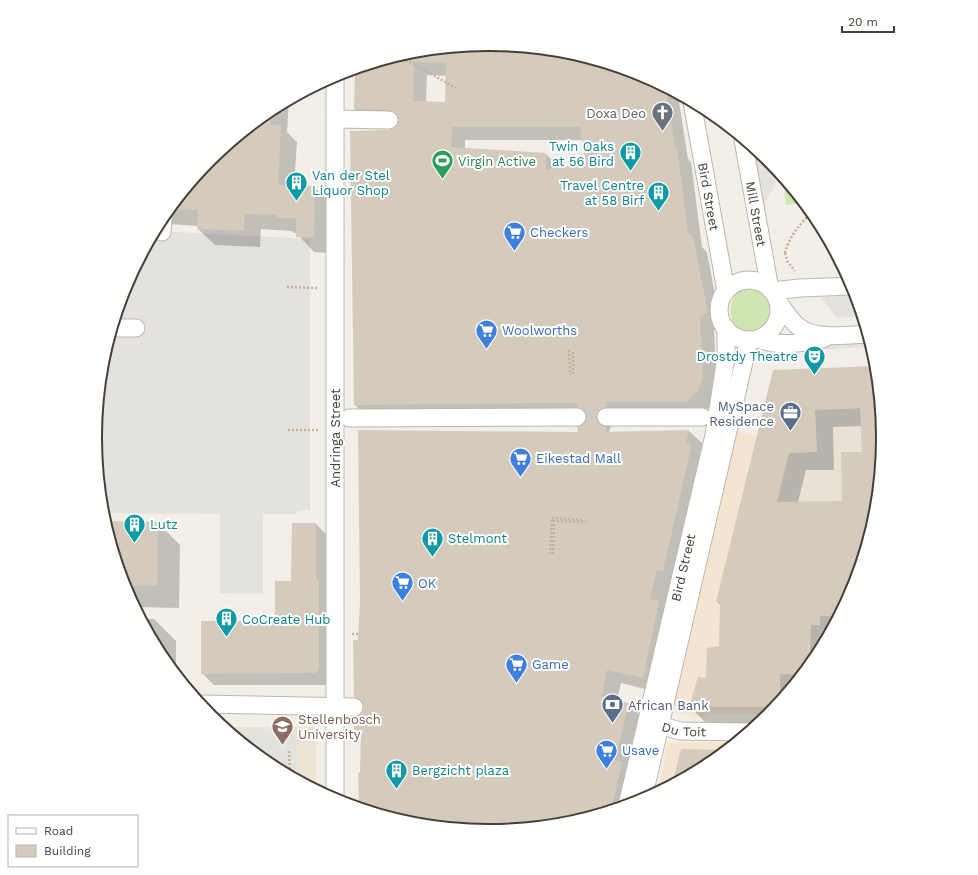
<svg xmlns="http://www.w3.org/2000/svg" width="978" height="875" viewBox="0 0 978 875" font-family="'Work Sans',sans-serif">
  <style>
    .residential { fill: #e7e1d6 }
    .commercial { fill: #f4e5d3 }
    .education { fill: #ece4d2 }
    .green { fill: #d0e6b2 }
    .parking { fill: #e4e2df }
    .shadow { fill: #0003; fill-rule: evenodd }
    .building { fill: #d4cbbd; fill-rule: evenodd }
    .lines { fill: none; stroke-linecap: round; stroke-linejoin: round }
    .minor-tunnel { stroke: #d0ccc5; stroke-width: 17; stroke-dasharray: 17 8; stroke-linecap: butt }
    .minor-casing { stroke: #beb7aa; stroke-width: 19 }
    .path { stroke: #c0b29c; stroke-width: 2.5; stroke-dasharray: 2 2; stroke-linecap: butt }
    .minor { stroke: #fff; stroke-width: 17 }
    .labels { text-anchor: middle; dominant-baseline: central; stroke-width: 4; stroke-linejoin: round; paint-order: stroke }
    .worship-label { font-size: 13px; fill: #5b616d; stroke: #fff; text-anchor: end }
    .culture-label { font-size: 13px; fill: #0d838f; stroke: #fff; text-anchor: start }
    .leisure-label { font-size: 13px; fill: #27864d; stroke: #fff; text-anchor: start }
    .street-label { font-size: 13px; fill: #464037; stroke: #fff }
    .shop-label { font-size: 13px; fill: #366cbe; stroke: #fff; text-anchor: start }
    .service-label { font-size: 13px; fill: #4e5e75; stroke: #fff; text-anchor: end }
    .education-label { font-size: 13px; fill: #785e54; stroke: #fff; text-anchor: start }
    .rim { fill: none; stroke: #464037; stroke-width: 2 }
  </style>
  <rect width="100%" height="100%" fill="#f3efe8"/>
  <polygon class="residential" points="880,408 882,438 875,514 852,588 816,656 780,701 781,569 757,436 788,411"/>
  <g class="commercial">
    <polygon points="737,431 757,436 781,569 780,701 769,714 708,713 704,717 691,717 681,714 676,710 674,702"/>
    <polygon points="736,741 707,765 658,791 667,743"/>
  </g>
  <polygon class="education" points="224,727 316,727 316,789 270,765"/>
  <g class="green">
    <polygon points="783,179 803,203 786,205"/>
    <path d="M 751,287 C 773,289 776,313 764,329 C 756,341 736,333 732,321 C 729,310 731,301 737,292 Z"/>
  </g>
  <g class="parking">
    <polygon points="754,148 773,167 776,184 763,205"/>
    <polygon points="156,231 310,239 310,510 298,511 296,514 263,514 263,594 220,593 220,514 103,513 96,437 103,361 126,287"/>
    <polygon points="855,296 862,316 837,318 821,297"/>
    <polygon points="869,342 871,347 810,350 810,344"/>
    <polygon points="228,729 298,730 298,776 291,776 270,765"/>
  </g>
  <g class="shadow">
    <path d="M 489,44 L 566,52 L 640,74 L 678,95 L 688,159 L 691,162 L 702,247 L 707,252 L 721,327 L 714,330 L 717,391 L 713,404 L 700,415 L 614,422 L 609,431 L 610,432 L 689,431 L 703,444 L 700,454 L 705,459 L 657,692 L 621,683 L 617,701 L 628,704 L 642,717 L 629,804 L 566,823 L 489,831 L 412,823 L 360,807 L 359,773 L 361,774 L 362,735 L 355,729 L 365,707 L 355,697 L 359,641 L 579,433 L 586,423 L 588,417 L 369,419 L 355,405 L 351,132 L 389,131 L 398,126 L 399,123 L 369,123 L 355,109 L 356,69 L 412,52 ZM 427,75 L 447,76 L 446,103 L 426,103 ZM 465,140 L 583,140 L 587,164 L 560,168 L 546,154 L 465,149 Z"/>
    <polygon points="289,100 287,132 297,142 294,186 314,187 331,203 330,253 314,252 297,234 291,231 261,229 260,247 215,245 198,229 198,226 168,224 168,240 151,239 162,219 211,159 271,110"/>
    <polygon points="831,247 842,267 831,255"/>
    <path d="M 876,367 L 882,438 L 875,514 L 852,588 L 816,656 L 767,716 L 756,725 L 708,725 L 690,707 L 706,680 L 720,646 L 721,605 L 717,602 L 774,371 ZM 862,426 L 863,453 L 843,502 L 798,502 L 806,470 L 834,470 L 833,427 Z"/>
    <polygon points="158,523 180,545 179,608 136,607 125,588 109,534"/>
    <polygon points="293,524 316,524 328,536 327,685 214,685 202,673 276,622 292,582"/>
    <polygon points="142,619 154,619 176,641 176,673 162,656"/>
  </g>
  <g class="building">
    <path d="M 489,44 L 566,52 L 640,74 L 666,88 L 675,147 L 677,147 L 688,233 L 693,237 L 708,313 L 700,316 L 703,377 L 699,390 L 686,402 L 606,402 L 606,407 L 601,409 L 596,417 L 598,422 L 606,427 L 606,432 L 689,430 L 686,442 L 692,444 L 663,571 L 657,570 L 650,599 L 659,601 L 643,678 L 607,670 L 602,696 L 629,703 L 615,760 L 622,762 L 611,810 L 566,823 L 489,831 L 412,823 L 359,807 L 358,772 L 360,773 L 361,730 L 354,730 L 354,717 L 362,712 L 364,707 L 359,699 L 354,697 L 353,640 L 358,640 L 360,600 L 358,430 L 578,432 L 577,427 L 585,422 L 587,417 L 582,409 L 577,407 L 577,403 L 354,405 L 350,131 L 389,130 L 397,125 L 399,121 L 398,115 L 390,110 L 354,109 L 355,69 L 412,52 ZM 414,62 L 446,63 L 445,102 L 413,101 ZM 452,127 L 580,127 L 586,163 L 546,170 L 546,153 L 451,147 Z"/>
    <polygon points="271,110 270,124 281,125 278,185 315,186 314,237 296,237 296,218 277,218 277,215 245,214 244,231 197,229 198,210 170,209 211,159"/>
    <path d="M 875,366 L 882,438 L 875,514 L 852,588 L 837,616 L 820,616 L 820,625 L 811,625 L 810,664 L 801,675 L 780,674 L 780,701 L 774,707 L 689,707 L 698,677 L 706,678 L 707,648 L 719,646 L 720,602 L 716,602 L 773,370 ZM 860,408 L 862,452 L 841,452 L 842,501 L 777,502 L 789,453 L 817,452 L 815,410 Z"/>
    <polygon points="108,521 158,522 157,586 125,585 108,532"/>
    <polygon points="292,523 316,523 316,581 319,581 319,669 315,673 201,674 201,621 275,621 275,581 291,581"/>
    <polygon points="681,749 726,750 707,765 672,784"/>
  </g>
  <g class="lines">
    <polyline class="minor-tunnel" points="577,417 606,417"/>
    <defs>
      <g id="minor">
        <polyline points="335,76 335,799"/>
        <path id="s1" d="M 692,102 L 726,291"/>
        <polyline points="335,119 389,120"/>
        <path id="s2" d="M 743,140 L 770,289"/>
        <polyline points="162,232 163,218"/>
        <circle cx="749" cy="310" r="30"/>
        <polyline points="772,291 800,288 852,286"/>
        <path d="M 777,300 C 784,309 790,321 799,327 C 814,340 848,335 867,334"/>
        <polyline points="113,328 136,328"/>
        <path d="M 758,339 C 778,347 803,343 823,339"/>
        <polyline points="606,417 702,417"/>
        <polyline points="349,418 577,417"/>
        <polyline points="201,704 354,707"/>
        <path id="s3" d="M 649,722 L 680,731 L 748,732"/>
        <polyline points="643,799 749,340"/>
        <path id="s4" d="M 627,805 L 714,435 L 726,357 L 726,328"/>
      </g>
    </defs>
    <use href="#minor" class="minor-casing"/>
    <g class="path">
      <polyline points="399,56 456,88"/>
      <polyline points="785,253 787,261 795,271"/>
      <path d="M 785,253 C 788,239 799,225 809,215 L 813,215"/>
      <polyline points="287,287 318,288"/>
      <polyline points="569,350 570,375"/>
      <polyline points="573,352 573,376"/>
      <polyline points="288,430 318,430"/>
      <polyline points="550,554 552,518 584,520"/>
      <polyline points="553,554 554,521 586,522"/>
      <polyline points="352,634 359,634"/>
      <polyline points="289,751 290,775"/>
    </g>
    <use href="#minor" class="minor"/>
  </g>
  <defs>
    <symbol id="church-pin" viewBox="-11 -11 22 30"><path d="M0 17L-7.5 6A9.5 9.5 0 1 1 7.5 6Z" fill="#6b7280" stroke="#fff"/><path d="M-1.2-6h2.4v3.5h3.3v2.4h-3.3V6h-2.4V-.1h-3.3v-2.4h3.3Z" fill="#fff"/></symbol>
    <symbol id="building-pin" viewBox="-11 -11 22 30"><path d="M0 17L-7.5 6A9.5 9.5 0 1 1 7.5 6Z" fill="#0f9aa8" stroke="#fff"/><path d="M-4-6H4V6H1V3H-1V6H-4ZM-2.5-4.3h1.7v1.8h-1.7ZM.8-4.3h1.7v1.8H.8ZM-2.5-1h1.7V.8h-1.7ZM.8-1h1.7V.8H.8Z" fill="#fff"/></symbol>
    <symbol id="stadium-pin" viewBox="-11 -11 22 30"><path d="M0 17L-7.5 6A9.5 9.5 0 1 1 7.5 6Z" fill="#2e9e5b" stroke="#fff"/><path d="M0-5a6.5 5 0 1 0 0 10a6.5 5 0 1 0 0-10ZM-3.5-1.8h7v3.6h-7Z" fill="#fff"/></symbol>
    <symbol id="supermarket-pin" viewBox="-11 -11 22 30"><path d="M0 17L-7.5 6A9.5 9.5 0 1 1 7.5 6Z" fill="#3f7fe0" stroke="#fff"/><path d="M-6-5.5h2.5l.6 2H6L4.5 2H-2.5L-4.4-4H-6ZM-1.5 3.2a1.3 1.3 0 1 0 .1 0ZM3 3.2a1.3 1.3 0 1 0 .1 0Z" fill="#fff"/></symbol>
    <symbol id="theatre-pin" viewBox="-11 -11 22 30"><path d="M0 17L-7.5 6A9.5 9.5 0 1 1 7.5 6Z" fill="#0f9aa8" stroke="#fff"/><path d="M-5-5.5Q0-4 5-5.5V0Q5 5 0 6Q-5 5-5 0ZM-3.3-2.5H-1v1.5H-3.3ZM1-2.5H3.3v1.5H1ZM-2.8 1Q0 5.5 2.8 1Z" fill="#fff"/></symbol>
    <symbol id="office-pin" viewBox="-11 -11 22 30"><path d="M0 17L-7.5 6A9.5 9.5 0 1 1 7.5 6Z" fill="#5c6f8a" stroke="#fff"/><path d="M-6-3h4V-5.5h4V-3h4V5H-6ZM-1-4.5V-3h2v-1.5ZM-6 0V1H6V0Z" fill="#fff"/></symbol>
    <symbol id="bank-pin" viewBox="-11 -11 22 30"><path d="M0 17L-7.5 6A9.5 9.5 0 1 1 7.5 6Z" fill="#5c6f8a" stroke="#fff"/><path d="M-6-4H6V4H-6ZM0-2.3a2.3 2.3 0 1 0 0 4.6a2.3 2.3 0 1 0 0-4.6Z" fill="#fff"/></symbol>
    <symbol id="university-pin" viewBox="-11 -11 22 30"><path d="M0 17L-7.5 6A9.5 9.5 0 1 1 7.5 6Z" fill="#8d6e63" stroke="#fff"/><path d="M0-5L7-2L0 1L-7-2ZM-4 1L0 2.5L4 1V4Q0 6-4 4Z" fill="#fff"/></symbol>
  </defs>
  <g fill-rule="evenodd">
    <use href="#church-pin" x="650" y="100" width="25" height="34"/>
    <use href="#building-pin" x="618" y="140" width="25" height="34"/>
    <use href="#stadium-pin" x="430" y="148" width="25" height="34"/>
    <use href="#building-pin" x="284" y="170" width="25" height="34"/>
    <use href="#building-pin" x="646" y="180" width="25" height="34"/>
    <use href="#supermarket-pin" x="502" y="220" width="25" height="34"/>
    <use href="#supermarket-pin" x="474" y="318" width="25" height="34"/>
    <use href="#theatre-pin" x="802" y="344" width="25" height="34"/>
    <use href="#office-pin" x="778" y="400" width="25" height="34"/>
    <use href="#supermarket-pin" x="508" y="446" width="25" height="34"/>
    <use href="#building-pin" x="122" y="512" width="25" height="34"/>
    <use href="#building-pin" x="420" y="526" width="25" height="34"/>
    <use href="#supermarket-pin" x="390" y="570" width="25" height="34"/>
    <use href="#building-pin" x="214" y="606" width="25" height="34"/>
    <use href="#supermarket-pin" x="504" y="652" width="25" height="34"/>
    <use href="#bank-pin" x="600" y="692" width="25" height="34"/>
    <use href="#university-pin" x="270" y="714" width="25" height="34"/>
    <use href="#supermarket-pin" x="594" y="738" width="25" height="34"/>
    <use href="#building-pin" x="384" y="758" width="25" height="34"/>
  </g>
  <g class="labels">
    <g class="worship-label">
      <text x="646" y="113">Doxa Deo</text>
    </g>
    <g class="culture-label">
      <text x="614" y="146" text-anchor="end">Twin Oaks<tspan x="614" dy="15">at 56 Bird</tspan></text>
      <text x="312" y="175">Van der Stel<tspan x="312" dy="15">Liquor Shop</tspan></text>
      <text x="644" y="185" text-anchor="end">Travel Centre<tspan x="644" dy="15">at 58 Birf</tspan></text>
      <text x="798" y="356" text-anchor="end">Drostdy Theatre</text>
      <text x="150" y="524">Lutz</text>
      <text x="448" y="538">Stelmont</text>
      <text x="242" y="619">CoCreate Hub</text>
      <text x="412" y="770">Bergzicht plaza</text>
    </g>
    <g class="leisure-label">
      <text x="458" y="161">Virgin Active</text>
    </g>
    <g class="street-label">
      <text stroke="none"><textPath href="#s1" startOffset="96">Bird Street</textPath></text>
      <text stroke="none"><textPath href="#s2" startOffset="75">Mill Street</textPath></text>
      <text transform="translate(335 438) rotate(-90)">Andringa Street</text>
      <text stroke="none"><textPath href="#s4" startOffset="244">Bird Street</textPath></text>
      <text stroke="none"><textPath href="#s3" startOffset="36">Du Toit</textPath></text>
    </g>
    <g class="shop-label">
      <text x="530" y="232">Checkers</text>
      <text x="502" y="330">Woolworths</text>
      <text x="536" y="458">Eikestad Mall</text>
      <text x="418" y="583">OK</text>
      <text x="532" y="664">Game</text>
      <text x="622" y="750">Usave</text>
    </g>
    <g class="service-label">
      <text x="774" y="406">MySpace<tspan x="774" dy="15">Residence</tspan></text>
      <text x="628" y="705" text-anchor="start">African Bank</text>
    </g>
    <g class="education-label">
      <text x="298" y="719">Stellenbosch<tspan x="298" dy="15">University</tspan></text>
    </g>
  </g>
  <path d="M0 0H978V875H0ZM488 51H490A386 386 0 0 1 876 437V438A386 386 0 0 1 490 824H488A386 386 0 0 1 102 438V437A386 386 0 0 1 488 51Z" fill="#fff" fill-rule="evenodd"/>
  <path class="rim" d="M488 51H490A386 386 0 0 1 876 437V438A386 386 0 0 1 490 824H488A386 386 0 0 1 102 438V437A386 386 0 0 1 488 51Z"/>
  <rect x="8" y="815" width="130" height="52" fill="#ffffff" stroke="#b5b3af"/>
  <rect x="16" y="828" width="20" height="6" fill="#ffffff" stroke="#b5b3af"/>
  <text x="44" y="835" font-size="12" fill="#464037">Road</text>
  <rect x="16" y="845" width="20" height="12" fill="#d4cbbd" stroke="#b5b3af"/>
  <text x="44" y="855" font-size="12" fill="#464037">Building</text>
  <path d="M842 26v6h52v-6" fill="none" stroke="#464037" stroke-width="2"/>
  <text x="848" y="26" font-size="12" fill="#464037" stroke="#ffffff" stroke-width="3" paint-order="stroke">20 m</text>
</svg>
